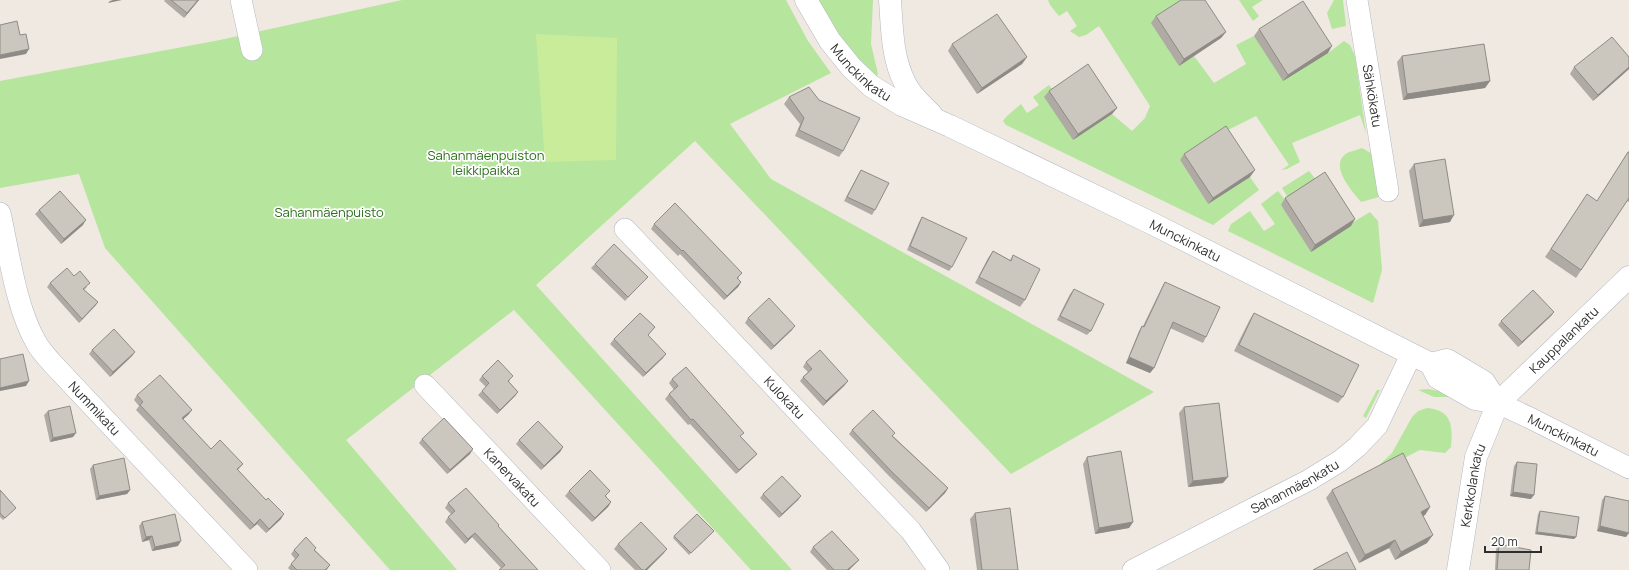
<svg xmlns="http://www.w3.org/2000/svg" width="1629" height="570" viewBox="0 0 1629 570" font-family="Manrope,sans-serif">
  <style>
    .green { fill: #b6e59e }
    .pitch { fill: #c9ec9a }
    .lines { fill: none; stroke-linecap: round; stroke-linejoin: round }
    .minor-casing { stroke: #b4b7c1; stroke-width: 22 }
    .secondary-casing { stroke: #b4b7c1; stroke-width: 23 }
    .minor { stroke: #fff; stroke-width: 21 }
    .secondary { stroke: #fff; stroke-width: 22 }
    .wall { fill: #afaba4 }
    .shaded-wall { fill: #8e8b86 }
    .building { fill: #cbc7bf; stroke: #8e8b86 }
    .labels { text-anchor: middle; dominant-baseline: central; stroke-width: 3.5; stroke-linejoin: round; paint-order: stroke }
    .street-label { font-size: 13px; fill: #2e2e2e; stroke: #fff }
    .park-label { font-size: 13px; fill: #2c6e1b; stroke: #fff }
  </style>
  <rect width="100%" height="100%" fill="#efe9e1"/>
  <g class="green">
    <polygon points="402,0 786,0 808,41 831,73 730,124 771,179 1154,392 1011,474 695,141 536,285 792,570 751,570 514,310 346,440 457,570 390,570 105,248 79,174 0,188 0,81 220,40"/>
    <polygon points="817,0 873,0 871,44 878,74 876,77 846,47"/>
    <polygon points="1048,0 1186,0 1179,65 1194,56 1214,83 1246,64 1236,45 1254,36 1328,53 1344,41 1350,45 1355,56 1366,133 1360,115 1292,143 1300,162 1287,169 1281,170 1289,165 1256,116 1222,133 1180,160 1208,204 1250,177 1259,190 1213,225 1006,125 1003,121 1007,116 1021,104 1027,113 1039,105 1033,97 1049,85 1054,91 1073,140 1112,114 1132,131 1145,118 1150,106 1099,26 1086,35 1079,37 1070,31 1077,26 1067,11 1059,16 1050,5"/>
    <polygon points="1239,0 1263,0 1252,7 1259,16 1253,21"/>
    <polygon points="1334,0 1343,0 1346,26 1332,29 1327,13"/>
    <path d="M 1362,148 L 1371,153 L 1374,158 L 1379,197 L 1361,202 C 1352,191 1328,165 1347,153 C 1351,151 1358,150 1362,148 Z"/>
    <polygon points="1309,171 1317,181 1289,199 1282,188"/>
    <polygon points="1278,191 1286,201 1281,205 1350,224 1370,212 1378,221 1382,270 1373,303 1228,231 1231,224 1250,211 1264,231 1275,224 1261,204"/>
    <polygon points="1428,389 1443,392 1449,397 1434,397 1418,390"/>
    <polygon points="1377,390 1380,390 1366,418 1363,416"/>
    <path d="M 1427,408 C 1452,410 1453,426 1451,447 L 1445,453 L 1420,450 L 1367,477 L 1392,453 L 1412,417 L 1418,411 Z"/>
  </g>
  <polygon class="pitch" points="536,34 617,38 616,160 545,162"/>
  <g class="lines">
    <defs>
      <g id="minor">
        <polyline points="241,0 252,50"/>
        <path id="s1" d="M 1357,0 L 1388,191"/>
        <path id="s2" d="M 0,213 C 9,253 16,309 37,344 C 41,351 47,357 52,363 L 247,570"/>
        <path id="s3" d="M 625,229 L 911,531 L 939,570"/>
        <path id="s4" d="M 425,385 L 600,570"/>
        <path id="s5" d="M 1498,403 L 1532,419 L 1629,468"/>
        <path id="s6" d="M 1133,570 L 1309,480 L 1340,461 L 1357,447 L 1377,426 L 1411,355"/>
      </g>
      <g id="secondary">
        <path id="s7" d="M 806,0 L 830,41 L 851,67 L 871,86 L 902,105 L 950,126 L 1151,223 L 1431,364 L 1438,378 L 1475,399 L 1498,403"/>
        <path d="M 890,0 C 892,28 892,58 905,83 C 910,95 922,105 931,114"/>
        <polyline points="1431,364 1447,360 1484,382 1498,403"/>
        <path id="s8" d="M 1458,570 L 1476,457 L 1498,403 L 1629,277"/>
      </g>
    </defs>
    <use href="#minor" class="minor-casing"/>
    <use href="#secondary" class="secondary-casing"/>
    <use href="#minor" class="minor"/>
    <use href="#secondary" class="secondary"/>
  </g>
  <g class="wall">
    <polygon points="165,0 199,0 184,18 164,1"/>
    <polygon points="1156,16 1226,32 1221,38 1179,66 1151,23"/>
    <polygon points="1259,29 1328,53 1283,81 1254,36"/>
    <polygon points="952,44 1027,57 1022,64 977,94 948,51"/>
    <polygon points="1402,56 1490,81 1485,88 1403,100 1397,62"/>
    <polygon points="1629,57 1629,69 1593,101 1570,74 1574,67"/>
    <polygon points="1049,91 1117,108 1112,114 1073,140 1044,97"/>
    <polygon points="789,97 843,151 839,157 795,136 800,124 784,104"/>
    <polygon points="1628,152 1629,152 1629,202 1627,201 1576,278 1545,257 1582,202 1597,201"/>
    <polygon points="1184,154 1250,177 1208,204 1180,160"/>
    <polygon points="1414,164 1450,222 1419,227 1409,171"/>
    <polygon points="861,170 875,210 872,215 844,201 858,175"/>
    <polygon points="1285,198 1351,226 1311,252 1281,205"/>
    <polygon points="39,210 83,225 61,244 35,214"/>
    <polygon points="922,217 952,267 949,271 907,250 919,222"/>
    <polygon points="654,224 739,277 738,279 741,282 738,287 724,300 680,254 678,256 651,229"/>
    <polygon points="993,251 1010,260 1013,255 1025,300 1020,307 975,283 988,258"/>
    <polygon points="595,264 648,277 644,281 625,301 591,268"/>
    <polygon points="74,276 87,287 84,290 98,302 95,306 79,323 47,287 50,283"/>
    <polygon points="1165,282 1206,337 1203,343 1170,328 1154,368 1150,373 1126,363 1139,331 1142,326 1143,326 1162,287"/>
    <polygon points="1074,289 1091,331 1087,335 1057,320 1070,294"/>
    <polygon points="1554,312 1551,316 1518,347 1498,325 1501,321"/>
    <polygon points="1254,313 1343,397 1338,403 1234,351 1250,319"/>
    <polygon points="748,318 792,330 771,350 745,323"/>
    <polygon points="655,327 648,335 663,358 643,377 610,344 614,339"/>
    <polygon points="92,350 135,352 132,356 110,377 89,354"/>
    <polygon points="806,362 845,385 823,406 800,381 803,377 808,372 803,367"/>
    <polygon points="482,376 510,380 509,382 518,392 515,396 497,414 478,395 486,387 479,380"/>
    <polygon points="672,379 741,437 757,454 753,458 736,474 690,424 688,425 665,399 669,394 674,390 669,383"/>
    <polygon points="137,395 189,414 183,419 211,449 243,464 238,470 266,500 281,519 266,533 257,524 250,530 136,410 139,406 134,400"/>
    <polygon points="1184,407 1223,483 1188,487 1179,413"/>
    <polygon points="48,411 73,437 50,442 44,415"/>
    <polygon points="852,430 893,436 948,488 945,493 926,512 888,475 849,434"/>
    <polygon points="422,439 470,454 447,474 419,443"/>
    <polygon points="519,440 563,447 560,452 541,470 516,444"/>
    <polygon points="1087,457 1133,522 1129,528 1095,534 1083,464"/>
    <polygon points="1517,462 1531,499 1510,496 1514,466"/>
    <polygon points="93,465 130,490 127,494 96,500 90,469"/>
    <polygon points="0,490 16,508 14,510 3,520 0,517"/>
    <polygon points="1332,490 1430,507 1425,515 1423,516 1427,543 1395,560 1389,548 1359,563 1326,498"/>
    <polygon points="569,491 607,496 606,497 611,502 608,507 592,522 565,496"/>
    <polygon points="763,494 801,496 798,500 779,518 760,498"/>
    <polygon points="1605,496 1626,537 1597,531 1602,500"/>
    <polygon points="448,503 498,526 538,570 501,568 472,537 465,544 445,522 448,517 451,514 445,508"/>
    <polygon points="1540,511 1576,537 1574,539 1535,534 1538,514"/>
    <polygon points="975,513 1018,570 977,570 970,519"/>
    <polygon points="142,522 178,546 152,551 149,540 142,542 139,526"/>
    <polygon points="714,531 712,533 689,555 673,538 674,536"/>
    <polygon points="618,544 664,553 647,570 635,570 614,549"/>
    <polygon points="1499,544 1529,570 1495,570 1496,549"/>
    <polygon points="813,547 859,560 849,570 827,570 810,552"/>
    <polygon points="294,550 315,550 330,565 327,570 290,570 288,568 291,564 295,559 291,554"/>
  </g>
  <g class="shaded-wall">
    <polygon points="113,0 122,0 108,3 110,1"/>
    <polygon points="198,0 199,0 184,18 187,13"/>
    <polygon points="1226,32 1221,38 1179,66 1184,59"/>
    <polygon points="1332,46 1328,53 1283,81 1288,75"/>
    <polygon points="29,49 26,54 0,59 0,55"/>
    <polygon points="1027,57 1022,64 977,94 982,88"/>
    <polygon points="1629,67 1629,69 1593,101 1598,95"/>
    <polygon points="1490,81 1485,88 1403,100 1407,94"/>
    <polygon points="1117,108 1112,114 1073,140 1078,134"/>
    <polygon points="1255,170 1250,177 1208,204 1213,198"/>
    <polygon points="1454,215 1450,222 1419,227 1423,220"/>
    <polygon points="1355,219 1351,226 1311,252 1315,245"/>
    <polygon points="86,220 83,225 61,244 64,239"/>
    <polygon points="741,282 738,287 724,300 727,296"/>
    <polygon points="98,302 95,306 79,323 82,319"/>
    <polygon points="1554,312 1551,316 1518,347 1522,342"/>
    <polygon points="795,326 792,330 771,350 774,346"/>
    <polygon points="135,352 132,356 110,377 113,372"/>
    <polygon points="666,354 663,358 643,377 646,373"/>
    <polygon points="1129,357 1154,368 1150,373 1126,363"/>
    <polygon points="29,381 26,386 0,391 0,388"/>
    <polygon points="848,381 845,385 823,406 826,401"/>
    <polygon points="518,392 515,396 497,414 500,410"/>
    <polygon points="192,410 189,414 179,423 182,418"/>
    <polygon points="76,433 73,437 50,442 53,438"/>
    <polygon points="563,447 560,452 541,470 544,466"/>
    <polygon points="473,449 470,454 447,474 450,470"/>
    <polygon points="757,454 753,458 736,474 739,470"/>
    <polygon points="1228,477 1223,483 1188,487 1193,481"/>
    <polygon points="948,488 945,493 926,512 929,508"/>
    <polygon points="130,490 127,494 96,500 99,496"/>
    <polygon points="1513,492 1534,495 1531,499 1510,496"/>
    <polygon points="801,496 798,500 779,518 782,514"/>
    <polygon points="611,502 608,507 592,522 595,518"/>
    <polygon points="1430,507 1425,515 1415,520 1421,512"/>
    <polygon points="284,514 281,519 266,533 269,529"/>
    <polygon points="260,519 257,524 250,530 254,525"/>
    <polygon points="1133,522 1129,528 1095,534 1099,528"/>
    <polygon points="1600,526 1629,533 1626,537 1597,531"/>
    <polygon points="1537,532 1576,537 1574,539 1535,534"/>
    <polygon points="475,533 472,537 465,544 468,539"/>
    <polygon points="1433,535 1427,543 1395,560 1401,552"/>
    <polygon points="152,536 149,540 142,542 146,537"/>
    <polygon points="1395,540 1389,548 1359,563 1365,555"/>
    <polygon points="181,541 178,546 152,551 155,547"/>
    <polygon points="667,549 664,553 647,570 645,570"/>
    <polygon points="859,560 849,570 847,570"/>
  </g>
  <g class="building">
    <polygon points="171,0 198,0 187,13"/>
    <polygon points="1181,0 1205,0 1226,32 1184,59 1156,16"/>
    <polygon points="1303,1 1332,46 1288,75 1259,29"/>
    <polygon points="997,14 1027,57 982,88 952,44"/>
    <polygon points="17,21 20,35 26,34 29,49 0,55 0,25"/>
    <polygon points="1612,37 1629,57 1629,67 1598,95 1574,67"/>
    <polygon points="1484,44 1490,81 1407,94 1402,56"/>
    <polygon points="1088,64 1117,108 1078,134 1049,91"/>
    <polygon points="809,87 819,100 860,118 843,151 799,130 804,118 789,97"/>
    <polygon points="1226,126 1255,170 1213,198 1184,154"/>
    <polygon points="1628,152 1629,152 1629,198 1581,270 1551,249 1587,194 1597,201"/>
    <polygon points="1445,159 1454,215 1423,220 1414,164"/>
    <polygon points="861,170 889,183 875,210 847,197"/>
    <polygon points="1325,172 1355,219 1315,245 1285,198"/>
    <polygon points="60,191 86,220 64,239 39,210"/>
    <polygon points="675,203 742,273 737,278 741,282 727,296 683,250 682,251 654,224"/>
    <polygon points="922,217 967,238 952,267 910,246"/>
    <polygon points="614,244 648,277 628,297 595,264"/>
    <polygon points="993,251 1011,261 1013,255 1040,269 1025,300 979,277"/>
    <polygon points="67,268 74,276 80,271 90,283 83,289 98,302 82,319 50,283"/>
    <polygon points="1165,282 1220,307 1206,337 1173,322 1154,368 1129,357 1142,326 1144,327"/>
    <polygon points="1074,289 1104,304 1091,331 1060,316"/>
    <polygon points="1533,290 1554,312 1522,342 1501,321"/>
    <polygon points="769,298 795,326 774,346 748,318"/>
    <polygon points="640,313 655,327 648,335 666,354 646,373 614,339"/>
    <polygon points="1254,313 1359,365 1343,397 1239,345"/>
    <polygon points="114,329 135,352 113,372 92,350"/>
    <polygon points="820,350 848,381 826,401 803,377 812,369 806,362"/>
    <polygon points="23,354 29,381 0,388 0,359"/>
    <polygon points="498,360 513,376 508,381 518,392 500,410 482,391 489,383 482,376"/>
    <polygon points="686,367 744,433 740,436 757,454 739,470 693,419 691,420 669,394 678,386 672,379"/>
    <polygon points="160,375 192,410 182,418 211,449 220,440 243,464 237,469 266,500 268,498 284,514 269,529 260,519 254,525 140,405 143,402 137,395"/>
    <polygon points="1219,403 1228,477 1193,481 1184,407"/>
    <polygon points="70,406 76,433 53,438 48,411"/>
    <polygon points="873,410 895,433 892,436 948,488 929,508 891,471 852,430"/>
    <polygon points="444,418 473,449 450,470 422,439"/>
    <polygon points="538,421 563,447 544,466 519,440"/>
    <polygon points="1121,451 1133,522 1099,528 1087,457"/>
    <polygon points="1403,453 1430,507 1421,512 1433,535 1401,552 1395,540 1365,555 1332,490"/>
    <polygon points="124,458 130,490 99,496 93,465"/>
    <polygon points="1517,462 1537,464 1534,495 1513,492"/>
    <polygon points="590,470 610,491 605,496 611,502 595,518 569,491"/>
    <polygon points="782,476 801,496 782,514 763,494"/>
    <polygon points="466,488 499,525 498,526 538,570 499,570 505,565 475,533 468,539 448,517 455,511 448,503"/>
    <polygon points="0,490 16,508 5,518 0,513"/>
    <polygon points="1605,496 1629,501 1629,533 1600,526"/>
    <polygon points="1010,508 1018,570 982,570 975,513"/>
    <polygon points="1540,511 1579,517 1576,537 1537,532"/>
    <polygon points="175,514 181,541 155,547 152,536 146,537 142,522"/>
    <polygon points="697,514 714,531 691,553 674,536"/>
    <polygon points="641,522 667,549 645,570 642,570 618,544"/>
    <polygon points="832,531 859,560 847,570 834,570 813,547"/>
    <polygon points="306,537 316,548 314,550 330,565 325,570 297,570 291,564 299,555 294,550"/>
    <polygon points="1499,544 1531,550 1529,570 1497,570"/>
    <polygon points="1347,552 1356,570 1313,570"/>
  </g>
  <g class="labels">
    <g class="street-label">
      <text stroke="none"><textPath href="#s7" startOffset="92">Munckinkatu</textPath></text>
      <text stroke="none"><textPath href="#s1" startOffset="97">Sähkökatu</textPath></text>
      <text stroke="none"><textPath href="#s7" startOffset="459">Munckinkatu</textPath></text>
      <text stroke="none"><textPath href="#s8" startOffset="264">Kauppalankatu</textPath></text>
      <text stroke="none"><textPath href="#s3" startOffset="232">Kulokatu</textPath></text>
      <text stroke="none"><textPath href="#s2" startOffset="223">Nummikatu</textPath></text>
      <text stroke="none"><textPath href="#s5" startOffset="73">Munckinkatu</textPath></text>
      <text stroke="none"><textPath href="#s4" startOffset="127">Kanervakatu</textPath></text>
      <text stroke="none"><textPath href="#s6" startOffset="182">Sahanmäenkatu</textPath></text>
      <text stroke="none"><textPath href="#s8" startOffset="86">Kerkkolankatu</textPath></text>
    </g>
    <g class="park-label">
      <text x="486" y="155">Sahanmäenpuiston<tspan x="486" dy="15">leikkipaikka</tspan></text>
      <text x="329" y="212">Sahanmäenpuisto</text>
    </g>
  </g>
  <path d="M1485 546v6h56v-6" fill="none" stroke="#2e2e2e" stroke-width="2"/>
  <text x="1491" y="546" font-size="12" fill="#2e2e2e" stroke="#ffffff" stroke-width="3" paint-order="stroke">20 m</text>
</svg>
